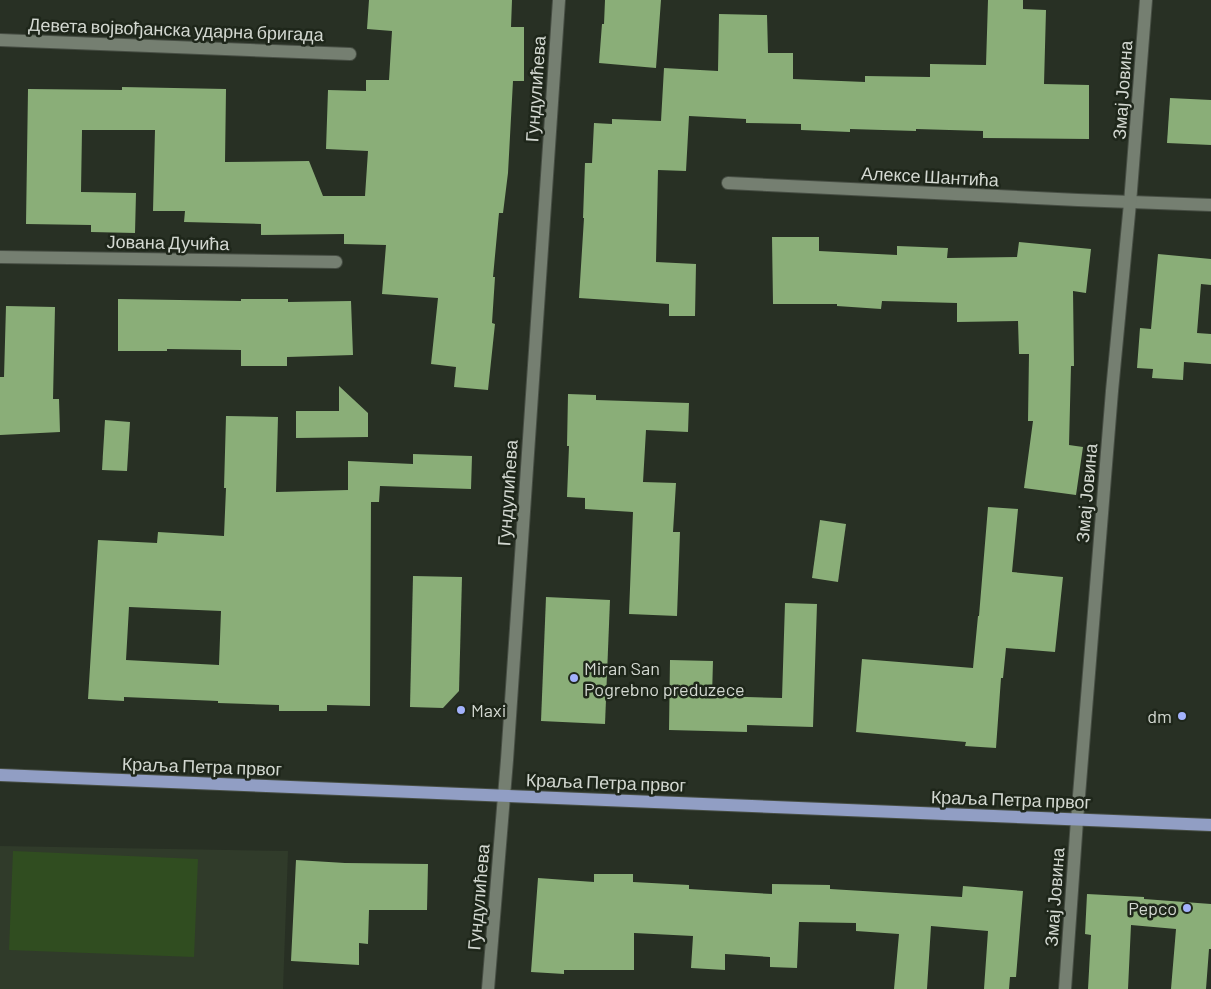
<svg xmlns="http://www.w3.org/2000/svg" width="1211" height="989" viewBox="0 0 1211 989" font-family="Barlow,sans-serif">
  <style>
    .built { fill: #303b2a }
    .green { fill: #304d20 }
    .building { fill: #8aae78; fill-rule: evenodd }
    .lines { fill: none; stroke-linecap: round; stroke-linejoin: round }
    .minor-casing { stroke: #474e44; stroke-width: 14 }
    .major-casing { stroke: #474e44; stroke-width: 14 }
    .minor { stroke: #757f71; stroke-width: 12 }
    .major { stroke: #919ec4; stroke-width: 12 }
    .poi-dot { fill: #a3b2fc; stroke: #1e261a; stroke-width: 2 }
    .labels { text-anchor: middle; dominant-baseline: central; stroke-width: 5; stroke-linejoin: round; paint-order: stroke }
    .street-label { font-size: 18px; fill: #d3d8d1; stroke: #1e261a }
    .poi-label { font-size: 18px; fill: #d3d8d1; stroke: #1e261a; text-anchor: start }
  </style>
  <rect width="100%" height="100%" fill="#283024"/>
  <polygon class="built" points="0,846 288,851 283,989 0,989"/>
  <polygon class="green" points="13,851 198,859 194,957 9,950"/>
  <g class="building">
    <polygon points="369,0 512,0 511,27 524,27 524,81 513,81 508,173 503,213 499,213 493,277 495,277 492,323 495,324 488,390 454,387 456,367 431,364 438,298 382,294 386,245 344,244 344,234 261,235 261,224 184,222 185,211 153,211 155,130 82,130 81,192 136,193 135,233 91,232 91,225 26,224 28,89 122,90 122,87 226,89 225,162 309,161 323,196 365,196 368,151 326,149 328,90 366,91 366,80 389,80 392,31 367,29"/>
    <polygon points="605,0 661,0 656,68 599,63 602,24 604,24"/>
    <polygon points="988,0 1023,0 1023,9 1046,10 1044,84 1089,85 1089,139 983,138 983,131 916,129 916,131 850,129 850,132 801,130 801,124 746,123 746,119 689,116 686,171 658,170 656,262 696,264 695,316 669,316 669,304 579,298 584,218 583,218 585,163 592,163 594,123 612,124 612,119 661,121 664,68 718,71 719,14 767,15 768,53 793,53 793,79 865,82 865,76 930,77 930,64 986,65"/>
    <polygon points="1170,98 1211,100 1211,145 1167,143"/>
    <polygon points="772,237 819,237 819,251 897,255 897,246 948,248 947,258 1017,257 1019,242 1091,249 1086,293 1073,291 1074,366 1071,366 1069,445 1083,447 1076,495 1024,488 1033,421 1028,421 1029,354 1019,354 1018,321 957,322 957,303 882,301 881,309 837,306 837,304 773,304"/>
    <polygon points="1158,254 1211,259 1211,285 1201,284 1197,333 1211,334 1211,364 1184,362 1183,380 1152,378 1153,369 1137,368 1140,328 1151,329"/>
    <polygon points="118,299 241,301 241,299 288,299 288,302 351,301 353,355 287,357 287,366 241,366 241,350 167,349 167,351 118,351"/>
    <polygon points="6,306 55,307 53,399 59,399 60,432 0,435 0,377 4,377"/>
    <polygon points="339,386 368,413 368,437 296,438 296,411 339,411"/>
    <polygon points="568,394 596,395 596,400 689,403 688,432 646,430 643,482 676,483 673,532 680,532 677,616 629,614 633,512 585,509 585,498 567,497 569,446 567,446"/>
    <path d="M 226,416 L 278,417 L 276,492 L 348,490 L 348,461 L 413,464 L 413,454 L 472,456 L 471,489 L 380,486 L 379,502 L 371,502 L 370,706 L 327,705 L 327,711 L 279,711 L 279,705 L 218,703 L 218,701 L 124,697 L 124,701 L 88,699 L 98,540 L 157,543 L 158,532 L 224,536 L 226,488 L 224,488 ZM 129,607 L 221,611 L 219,665 L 126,660 Z"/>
    <polygon points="105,420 130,422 127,471 102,470"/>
    <polygon points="988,507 1018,509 1012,572 1063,577 1055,652 1006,648 1003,678 1001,678 996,748 965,746 966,742 856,732 862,659 973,668 978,616 979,616"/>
    <polygon points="820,520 846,524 838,582 812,578"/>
    <polygon points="413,576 462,577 459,691 443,708 410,707"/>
    <polygon points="546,597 610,600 605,724 541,721"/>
    <polygon points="785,603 817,604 813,727 747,725 747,732 669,730 670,660 713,661 712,696 782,698"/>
    <polygon points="296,860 345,863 428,864 427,910 369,910 368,944 359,943 359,965 291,961"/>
    <polygon points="594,874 633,874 633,882 689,885 689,889 772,894 772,884 830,885 830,889 962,897 963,886 1023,891 1016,977 1010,977 1009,989 984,989 988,931 931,926 927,989 894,989 899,934 856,931 856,923 799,922 797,968 770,967 770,957 725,954 725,970 691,968 693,936 634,933 634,970 564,970 564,974 531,972 538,878 594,882"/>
    <polygon points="1087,894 1144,897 1144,899 1211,904 1211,949 1209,949 1206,989 1171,989 1176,929 1131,925 1128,989 1088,989 1091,935 1085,934"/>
  </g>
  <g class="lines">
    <defs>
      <g id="minor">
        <polyline points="0,40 350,54"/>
        <polyline points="728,183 1078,200 1211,205"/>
        <polyline points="0,257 336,262"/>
        <polyline points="488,989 507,760 559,0"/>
        <polyline points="1065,989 1077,820 1112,391 1130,203 1146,0"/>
      </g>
      <polyline id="major" points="0,775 1211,825"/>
    </defs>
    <use href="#minor" class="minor-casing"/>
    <use href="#major" class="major-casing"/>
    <use href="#minor" class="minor"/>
    <use href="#major" class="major"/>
  </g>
  <g class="poi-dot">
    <circle cx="574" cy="678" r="5"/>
    <circle cx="461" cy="710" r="5"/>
    <circle cx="1182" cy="716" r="5"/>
    <circle cx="1187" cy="908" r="5"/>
  </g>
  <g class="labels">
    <g class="street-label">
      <text transform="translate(176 29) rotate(2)">Девета војвођанска ударна бригада</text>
      <text transform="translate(535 89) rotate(-86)">Гундулићева</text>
      <text transform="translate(1122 90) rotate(-86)">Змај Јовина</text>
      <text transform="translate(930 176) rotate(3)">Алексе Шантића</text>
      <text transform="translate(168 242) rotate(1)">Јована Дучића</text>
      <text transform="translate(507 493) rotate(-86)">Гундулићева</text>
      <text transform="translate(1086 493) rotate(-85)">Змај Јовина</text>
      <text transform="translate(202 766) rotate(2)">Краља Петра првог</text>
      <text transform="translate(606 782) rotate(2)">Краља Петра првог</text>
      <text transform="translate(1011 799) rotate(2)">Краља Петра првог</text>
      <text transform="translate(478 897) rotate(-85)">Гундулићева</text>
      <text transform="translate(1054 897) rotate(-86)">Змај Јовина</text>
    </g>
    <g class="poi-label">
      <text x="584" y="668">Miran San<tspan x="584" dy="21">Pogrebno preduzece</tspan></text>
      <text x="471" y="710">Maxi</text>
      <text x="1172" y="716" text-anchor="end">dm</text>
      <text x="1177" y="908" text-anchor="end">Pepco</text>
    </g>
  </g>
</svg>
